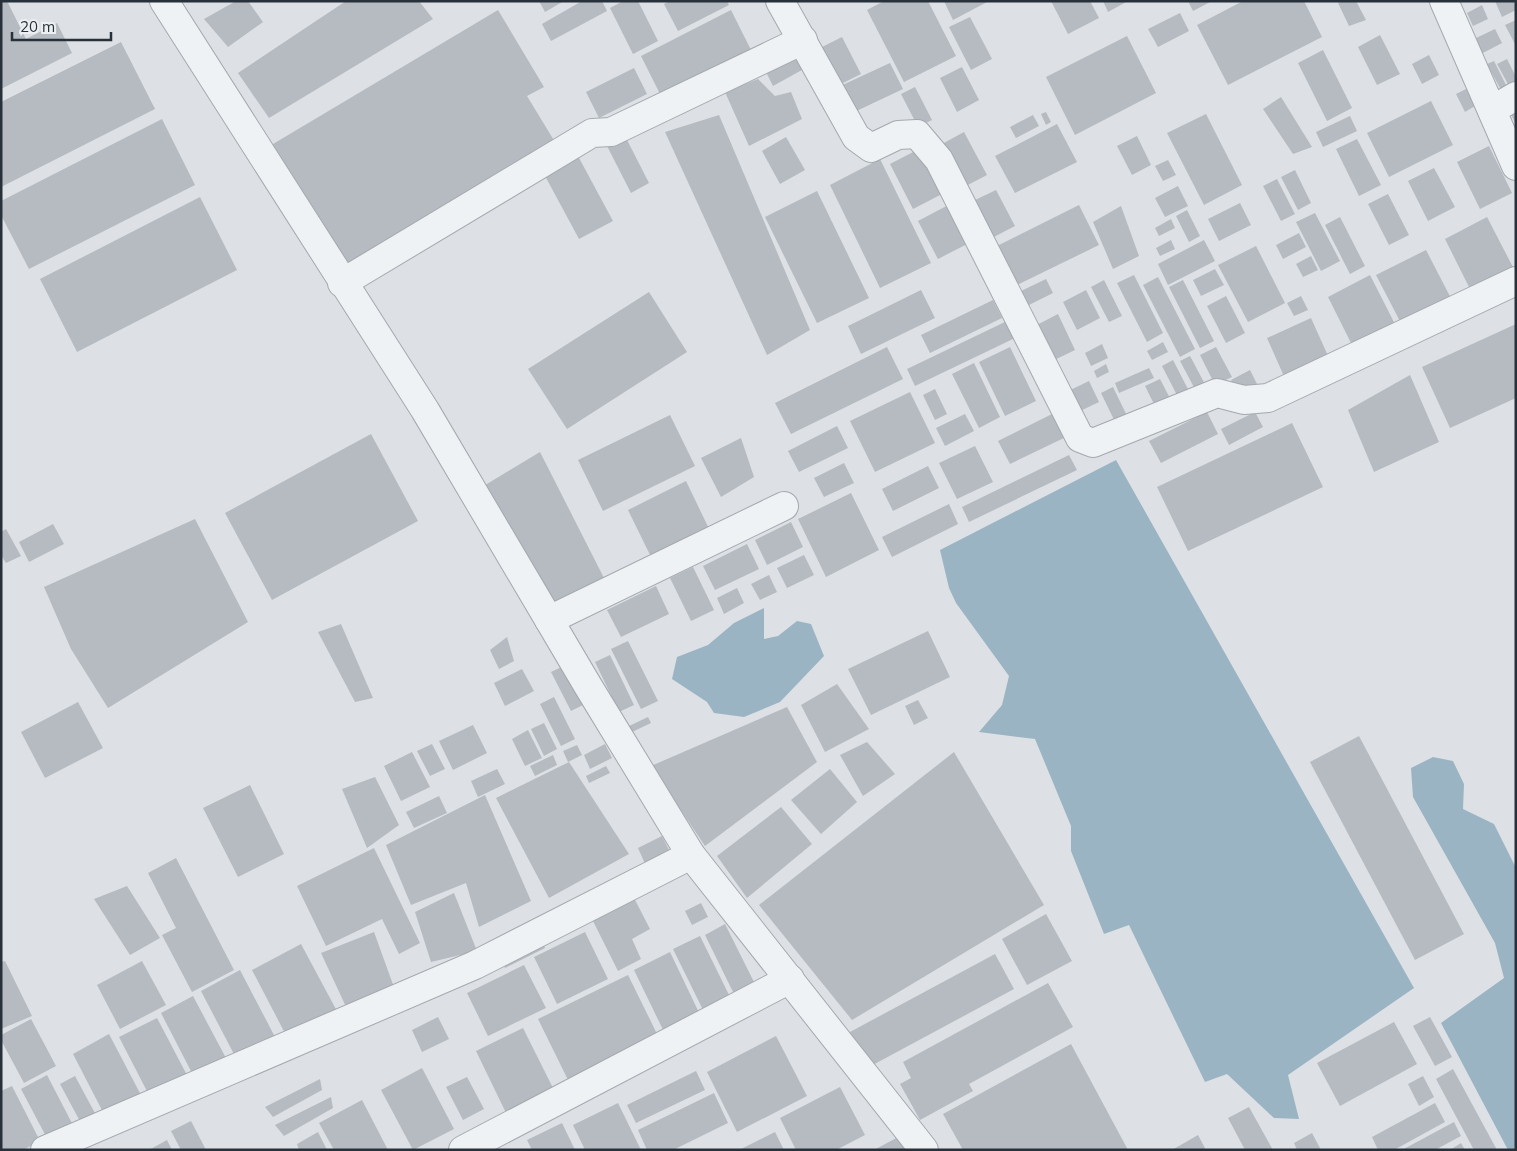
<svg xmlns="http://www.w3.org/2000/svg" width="1517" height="1151" viewBox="0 0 1517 1151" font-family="Mulish,sans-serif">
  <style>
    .water { fill: #9bb4c3 }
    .building { fill: #b5bbc1 }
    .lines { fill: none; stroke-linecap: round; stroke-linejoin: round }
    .minor-casing { stroke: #a3a9ae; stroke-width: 30 }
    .minor { stroke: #eff2f4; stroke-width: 28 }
  </style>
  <rect width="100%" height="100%" fill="#dde1e5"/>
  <g class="water">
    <polygon points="1116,460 1414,988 1288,1075 1299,1119 1274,1118 1227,1074 1205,1082 1129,925 1104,934 1071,851 1071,826 1035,739 979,732 1002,705 1009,676 956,603 949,588 940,550"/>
    <polygon points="764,608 764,639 778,636 797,621 811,624 824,656 780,702 744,717 714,713 707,702 672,679 677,657 708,645 734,623"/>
    <polygon points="1433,757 1453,761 1464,784 1463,809 1494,824 1516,868 1516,1150 1508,1150 1441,1023 1504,978 1495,943 1413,797 1411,768"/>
  </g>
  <g class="building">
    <polygon points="1,1 7,1 26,39 57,23 72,53 1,89"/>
    <polygon points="236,1 248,1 263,22 228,47 204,19"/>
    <polygon points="346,1 419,1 433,19 269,118 238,73"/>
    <polygon points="539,1 564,1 545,12"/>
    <polygon points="582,1 602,1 607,11 551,41 542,24"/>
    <polygon points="623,1 638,1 658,41 633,54 610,8"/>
    <polygon points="669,1 727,1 729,5 678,31 664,4"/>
    <polygon points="884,1 928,1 956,56 904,82 867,10"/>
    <polygon points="944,1 989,1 953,20"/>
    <polygon points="1051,1 1090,1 1099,18 1068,34"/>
    <polygon points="1103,1 1128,1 1108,12"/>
    <polygon points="1188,1 1212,1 1193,11"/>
    <polygon points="1243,1 1304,1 1322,37 1228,85 1197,25"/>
    <polygon points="1342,1 1356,1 1366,20 1349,26 1338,3"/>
    <polygon points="1495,1 1516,1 1516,10 1502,17"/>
    <polygon points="1482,5 1488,19 1473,26 1467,13"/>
    <polygon points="498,10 544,87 527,96 558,147 344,274 268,147"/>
    <polygon points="731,10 755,58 665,104 641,56"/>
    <polygon points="1180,13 1189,31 1158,47 1148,29"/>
    <polygon points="970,17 992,59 971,70 949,27"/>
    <polygon points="1516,20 1516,46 1505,25"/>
    <polygon points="1495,29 1502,43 1481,54 1474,39"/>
    <polygon points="1380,35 1400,74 1377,85 1358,47"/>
    <polygon points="1127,36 1156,93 1075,135 1046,77"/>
    <polygon points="842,37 861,74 841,84 822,47"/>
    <polygon points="121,42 155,109 1,187 1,102"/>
    <polygon points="803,50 811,65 773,86 765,70"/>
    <polygon points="1323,50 1352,108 1327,121 1298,63"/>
    <polygon points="1429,55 1439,75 1422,84 1412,64"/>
    <polygon points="1507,59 1516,77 1516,82 1509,86 1497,64"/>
    <polygon points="1494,61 1507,87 1501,90 1487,64"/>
    <polygon points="890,63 903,89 848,115 836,88"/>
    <polygon points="962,67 979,100 957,112 940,78"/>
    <polygon points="634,68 647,94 599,118 586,92"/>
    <polygon points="758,79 775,96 791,92 802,119 749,146 725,92"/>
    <polygon points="915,87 932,120 918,127 901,94"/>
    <polygon points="1466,89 1475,106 1465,112 1456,94"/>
    <polygon points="1281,97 1312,147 1293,154 1263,109"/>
    <polygon points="1431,101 1453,145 1389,177 1367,133"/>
    <polygon points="1516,108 1516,124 1509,111"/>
    <polygon points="1046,112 1051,122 1046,125 1041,114"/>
    <polygon points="1206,114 1242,185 1204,205 1167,133"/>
    <polygon points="719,115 810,330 767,355 665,132"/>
    <polygon points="1033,115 1039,126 1016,138 1010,127"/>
    <polygon points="1350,116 1357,131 1323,147 1316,132"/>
    <polygon points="162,119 195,185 29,269 1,215 1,201"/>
    <polygon points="1057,124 1077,162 1015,193 995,156"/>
    <polygon points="964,132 987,175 964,187 942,144"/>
    <polygon points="624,134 649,183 631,193 606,144"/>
    <polygon points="1137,136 1151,165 1132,175 1117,146"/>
    <polygon points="786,137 805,170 780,184 762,151"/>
    <polygon points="1357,139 1381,185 1359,196 1336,149"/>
    <polygon points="1489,146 1512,193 1480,209 1457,162"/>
    <polygon points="919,149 942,194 913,209 890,164"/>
    <polygon points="578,156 613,221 579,239 544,174"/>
    <polygon points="880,159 931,263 880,288 830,185"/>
    <polygon points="1168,160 1176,175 1163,181 1155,166"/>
    <polygon points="1434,168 1455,207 1428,221 1408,181"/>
    <polygon points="1295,170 1311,203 1298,210 1281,177"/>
    <polygon points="1277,179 1295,214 1281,221 1263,186"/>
    <polygon points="1178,186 1188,206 1165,217 1155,198"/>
    <polygon points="996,190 1015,226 990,239 971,202"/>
    <polygon points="817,191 869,298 817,323 765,217"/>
    <polygon points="1388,194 1409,235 1389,245 1368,204"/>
    <polygon points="200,197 237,270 77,352 40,279"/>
    <polygon points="956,201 975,240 938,259 918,221"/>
    <polygon points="1240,203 1251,225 1219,241 1208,219"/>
    <polygon points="1079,205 1099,245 1013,287 993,248"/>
    <polygon points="1121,206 1139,256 1113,269 1093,222"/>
    <polygon points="1187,210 1200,236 1189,242 1176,216"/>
    <polygon points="1315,213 1340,261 1321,271 1296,222"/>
    <polygon points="1340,217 1365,266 1350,274 1325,225"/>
    <polygon points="1487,217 1516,273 1474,297 1445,239"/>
    <polygon points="1171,219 1175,228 1159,236 1155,228"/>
    <polygon points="1299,233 1306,247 1283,259 1276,245"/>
    <polygon points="1171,240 1175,249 1160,256 1156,248"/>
    <polygon points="1204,240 1215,261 1168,285 1158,264"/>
    <polygon points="1256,246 1285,303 1248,322 1218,265"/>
    <polygon points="1426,250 1454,304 1404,329 1376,275"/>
    <polygon points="1311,256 1318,270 1303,277 1296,264"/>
    <polygon points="1215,269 1224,285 1201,296 1193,280"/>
    <polygon points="1134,275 1163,333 1147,342 1117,283"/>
    <polygon points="1370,275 1399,332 1356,353 1328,297"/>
    <polygon points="1158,277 1195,349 1180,357 1143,285"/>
    <polygon points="1046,279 1053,293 1027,306 1019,292"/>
    <polygon points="1104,280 1122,316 1109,322 1091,287"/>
    <polygon points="1183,280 1214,341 1200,348 1169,287"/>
    <polygon points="921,290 935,318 861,354 848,326"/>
    <polygon points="1086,290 1100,318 1077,330 1063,302"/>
    <polygon points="649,292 687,352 567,429 528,369"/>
    <polygon points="1226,296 1245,333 1226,343 1207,306"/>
    <polygon points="1301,296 1308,310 1294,316 1287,303"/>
    <polygon points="993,300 1002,318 930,353 921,335"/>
    <polygon points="1058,314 1075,350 1048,363 1031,328"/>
    <polygon points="1311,318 1329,358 1287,383 1267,338"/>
    <polygon points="1007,321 1015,338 915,386 907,369"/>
    <polygon points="1516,324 1516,398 1450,428 1422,367"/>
    <polygon points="1163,342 1168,352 1152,360 1147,351"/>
    <polygon points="1102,344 1108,358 1091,366 1085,353"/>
    <polygon points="887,347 903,379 791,434 775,403"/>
    <polygon points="1010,347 1036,401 1005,416 979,362"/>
    <polygon points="1216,347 1232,377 1215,385 1200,355"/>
    <polygon points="1190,356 1207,388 1197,393 1180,361"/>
    <polygon points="1173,360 1192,397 1181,403 1162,366"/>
    <polygon points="974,363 1000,417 979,428 952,374"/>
    <polygon points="1106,364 1109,372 1097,378 1094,371"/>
    <polygon points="1149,368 1154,378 1119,393 1115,383"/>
    <polygon points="1250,370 1258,386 1240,396 1231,380"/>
    <polygon points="1410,375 1439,442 1374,472 1348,410"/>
    <polygon points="1160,379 1173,404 1158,412 1145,386"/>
    <polygon points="1089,381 1099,402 1074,414 1064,393"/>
    <polygon points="1113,387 1130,422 1118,428 1101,393"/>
    <polygon points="935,389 947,414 935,420 923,395"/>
    <polygon points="910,392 935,443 875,472 850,421"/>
    <polygon points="1207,412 1218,434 1161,463 1149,441"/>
    <polygon points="1255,412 1263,427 1229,445 1221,429"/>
    <polygon points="1054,413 1066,437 1010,464 998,441"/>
    <polygon points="965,414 974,431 945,446 936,428"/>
    <polygon points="670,415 695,466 603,511 578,460"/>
    <polygon points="1292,423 1323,487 1188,551 1157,487"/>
    <polygon points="837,426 848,448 799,472 788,451"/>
    <polygon points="371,434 418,521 272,600 225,513"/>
    <polygon points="741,438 754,477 721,497 701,458"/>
    <polygon points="975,446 993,482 957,499 939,463"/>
    <polygon points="540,452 605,580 551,607 482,487"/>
    <polygon points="1069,455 1077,470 969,522 962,507"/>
    <polygon points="844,463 854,483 824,497 814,478"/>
    <polygon points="928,466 939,488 893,511 882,489"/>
    <polygon points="686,481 712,535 654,563 628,510"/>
    <polygon points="851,493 879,550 826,577 798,519"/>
    <polygon points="949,504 958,524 892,557 882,537"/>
    <polygon points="195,519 248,622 108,708 71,649 44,587"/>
    <polygon points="791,522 803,547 767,565 755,540"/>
    <polygon points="53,524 64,544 29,562 19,542"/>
    <polygon points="6,529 21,556 6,563 1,555 1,532"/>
    <polygon points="747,544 759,569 715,590 703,566"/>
    <polygon points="804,555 814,575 787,588 777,568"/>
    <polygon points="693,567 714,610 691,621 670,578"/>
    <polygon points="769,575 777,592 760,600 751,584"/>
    <polygon points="656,586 669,614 621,637 607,610"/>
    <polygon points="737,588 744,603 724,614 717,598"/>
    <polygon points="341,624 373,698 355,702 318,632"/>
    <polygon points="928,631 950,677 871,715 848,669"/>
    <polygon points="507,637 514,661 499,669 490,650"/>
    <polygon points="628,641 658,701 641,709 611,649"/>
    <polygon points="610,655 634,705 619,712 595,662"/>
    <polygon points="568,664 587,703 571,711 551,672"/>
    <polygon points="522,669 534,691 505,706 494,683"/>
    <polygon points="837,684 869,729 825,752 801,705"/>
    <polygon points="554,697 575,739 561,746 540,704"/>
    <polygon points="918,700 928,718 914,725 905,706"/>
    <polygon points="78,702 103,748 45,778 21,732"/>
    <polygon points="787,707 817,762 705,846 651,766"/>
    <polygon points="648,717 651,723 630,733 627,727"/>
    <polygon points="544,723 557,749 544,756 531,729"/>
    <polygon points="473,725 487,753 453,770 439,741"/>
    <polygon points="528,730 542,758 525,766 512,739"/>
    <polygon points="1359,736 1464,934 1415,960 1310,762"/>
    <polygon points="867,742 895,774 863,796 840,755"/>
    <polygon points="432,744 445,769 430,776 417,751"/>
    <polygon points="605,744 612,758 590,769 584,755"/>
    <polygon points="577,745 582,755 568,762 563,751"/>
    <polygon points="412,752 430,787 401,801 384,766"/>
    <polygon points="954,752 1044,905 852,1020 759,905"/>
    <polygon points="553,755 557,765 535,776 530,766"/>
    <polygon points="569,762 629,854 549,898 496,798"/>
    <polygon points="606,766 610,773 589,783 586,776"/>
    <polygon points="497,769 505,784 478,797 471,781"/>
    <polygon points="830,769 857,802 821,834 791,800"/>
    <polygon points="375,777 399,825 367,848 342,789"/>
    <polygon points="250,785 284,854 238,877 203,808"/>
    <polygon points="485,795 531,901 479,927 466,883 411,905 386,845"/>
    <polygon points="439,796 447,813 414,828 406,812"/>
    <polygon points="781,807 812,844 747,898 717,856"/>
    <polygon points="662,836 671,854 646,866 638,848"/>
    <polygon points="374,848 420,943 399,954 382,919 326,946 297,886"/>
    <polygon points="176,858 234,970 192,992 162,935 176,928 148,873"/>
    <polygon points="127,886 160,938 130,955 94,899"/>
    <polygon points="454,893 477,951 431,962 415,912"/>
    <polygon points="632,894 650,929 632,939 641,959 618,971 590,915"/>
    <polygon points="701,903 708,917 692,925 685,911"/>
    <polygon points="1046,914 1072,961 1027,985 1002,939"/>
    <polygon points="725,924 756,986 735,996 705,935"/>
    <polygon points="374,932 395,990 348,1011 321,953"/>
    <polygon points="585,932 608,979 557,1004 534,957"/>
    <polygon points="700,936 731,999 704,1012 673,949"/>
    <polygon points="541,938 545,948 505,968 500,958"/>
    <polygon points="301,944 338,1013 288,1039 252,970"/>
    <polygon points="670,952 703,1021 667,1038 634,970"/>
    <polygon points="995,954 1014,989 869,1067 850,1032"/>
    <polygon points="5,961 32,1016 1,1029 1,962"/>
    <polygon points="142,961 166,1005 120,1029 97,985"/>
    <polygon points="524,965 546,1008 488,1036 467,993"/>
    <polygon points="240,970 275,1037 236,1058 201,991"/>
    <polygon points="628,975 661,1042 571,1086 538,1019"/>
    <polygon points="1048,983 1073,1027 969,1084 973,1091 920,1120 900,1084 911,1078 903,1062"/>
    <polygon points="193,996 227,1060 194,1077 161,1013"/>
    <polygon points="438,1017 449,1039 422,1052 412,1030"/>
    <polygon points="1430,1017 1452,1057 1435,1066 1413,1026"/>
    <polygon points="157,1018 188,1077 150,1097 119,1037"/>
    <polygon points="31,1019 56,1066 24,1083 1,1040 1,1035"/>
    <polygon points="1394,1022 1417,1064 1340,1106 1317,1063"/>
    <polygon points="523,1028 556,1094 508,1117 476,1051"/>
    <polygon points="109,1034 142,1097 105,1116 73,1054"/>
    <polygon points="776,1036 807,1096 737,1132 707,1072"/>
    <polygon points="1071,1044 1128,1150 963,1150 943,1114"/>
    <polygon points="422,1068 454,1129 413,1150 381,1090"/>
    <polygon points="1453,1069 1497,1150 1474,1150 1436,1079"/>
    <polygon points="696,1071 705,1090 636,1123 627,1105"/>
    <polygon points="47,1075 75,1129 49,1142 21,1089"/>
    <polygon points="75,1076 97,1117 82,1125 60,1084"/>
    <polygon points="1423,1076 1434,1097 1419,1106 1408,1084"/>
    <polygon points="467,1077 484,1109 463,1120 446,1087"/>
    <polygon points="320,1079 322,1090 273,1117 265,1107"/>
    <polygon points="12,1086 40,1141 23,1150 1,1150 1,1091"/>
    <polygon points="840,1087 865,1135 836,1150 796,1150 780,1118"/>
    <polygon points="714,1093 728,1123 673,1150 647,1150 638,1130"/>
    <polygon points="331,1097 333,1108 284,1136 275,1125"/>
    <polygon points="362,1100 388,1150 334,1150 319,1123"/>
    <polygon points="618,1103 641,1150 585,1150 573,1125"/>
    <polygon points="1435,1103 1445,1122 1394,1150 1378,1150 1372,1137"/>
    <polygon points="1249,1107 1273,1150 1245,1150 1228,1118"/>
    <polygon points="191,1121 206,1150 181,1150 171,1131"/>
    <polygon points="1454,1122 1461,1136 1435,1150 1402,1150"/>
    <polygon points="562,1123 575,1150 532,1150 527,1140"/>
    <polygon points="318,1132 327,1150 299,1150 297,1144"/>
    <polygon points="775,1132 784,1150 739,1150"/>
    <polygon points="1312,1133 1321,1150 1297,1150 1294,1143"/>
    <polygon points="1198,1135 1206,1150 1172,1150"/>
    <polygon points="900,1136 907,1150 874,1150"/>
    <polygon points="167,1140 172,1150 149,1150"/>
    <polygon points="1461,1143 1465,1150 1450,1150"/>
  </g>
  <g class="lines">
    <defs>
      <g id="minor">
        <polyline points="164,1 425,410 588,686 691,855 924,1150"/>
        <polyline points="780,1 856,137 871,148 898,135 917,134 939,160 1080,438 1093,443 1217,393 1244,400 1268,398 1516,281"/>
        <polyline points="1444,1 1516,166"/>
        <polyline points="1492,110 1516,96"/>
        <polyline points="342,283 592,133 611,132 803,40"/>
        <polyline points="549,620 784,506"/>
        <polyline points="45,1150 475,965 691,855"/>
        <polyline points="463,1150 790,979"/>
      </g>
    </defs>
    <use href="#minor" class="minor-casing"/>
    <use href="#minor" class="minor"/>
  </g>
  <rect width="1517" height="1151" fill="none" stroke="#28313a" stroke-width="5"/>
  <path d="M12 32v8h99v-8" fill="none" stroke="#28313a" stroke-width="2.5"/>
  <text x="20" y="32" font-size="15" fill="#28313a" stroke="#ecf0f3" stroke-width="4" paint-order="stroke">20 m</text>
</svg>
